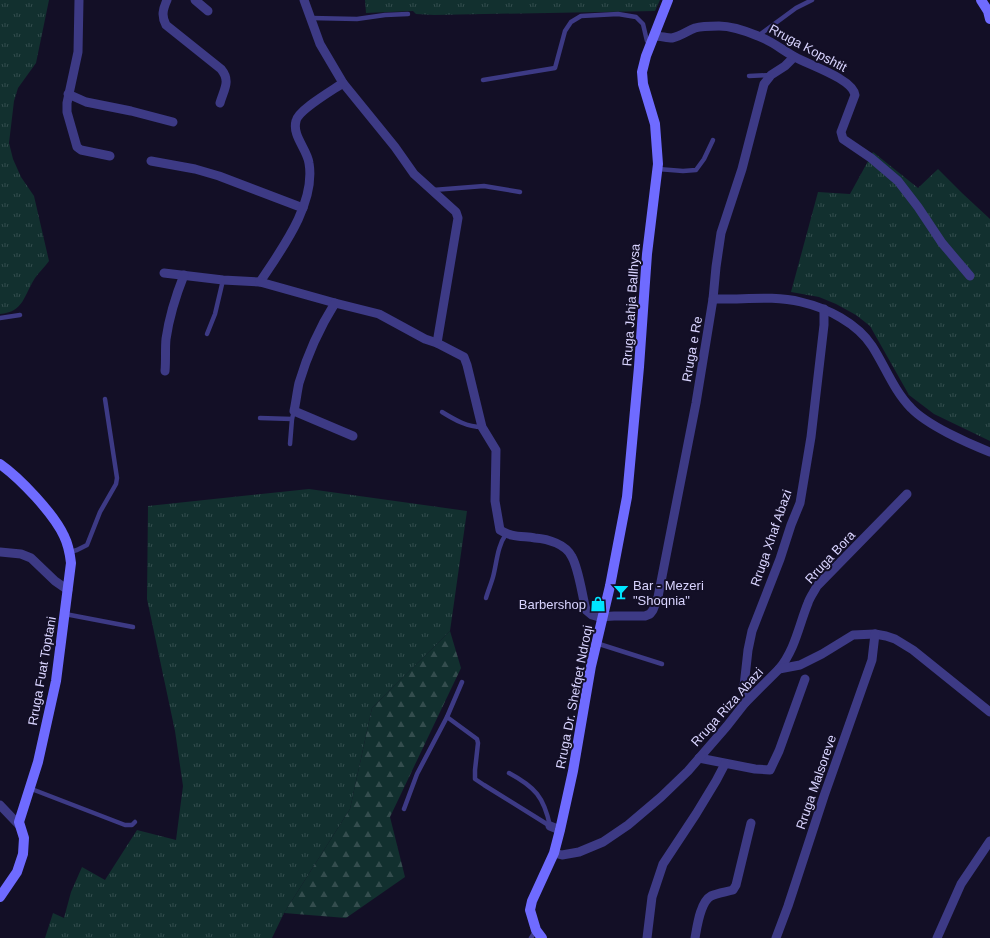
<svg xmlns="http://www.w3.org/2000/svg" width="990" height="938" viewBox="0 0 990 938" font-family="Helvetica,sans-serif">
  <style>
    .grass { fill: url(#grass-tufts) }
    .forest { fill: url(#forest-firs) }
    .lines { fill: none; stroke-linecap: round; stroke-linejoin: round }
    .lane { stroke: #3d3a85; stroke-width: 4.5 }
    .street { stroke: #3d3a85; stroke-width: 9 }
    .secondary { stroke: #6f6bff; stroke-width: 10 }
    .labels { text-anchor: middle; dominant-baseline: central; stroke-width: 4; stroke-linejoin: round; paint-order: stroke }
    .street-label { font-size: 13px; fill: #d9d4ff; stroke: #130f26 }
    .poi-label { font-size: 13px; fill: #d9d4ff; stroke: #130f26; text-anchor: start }
  </style>
  <defs>
    <pattern id="grass-tufts" width="24" height="20" patternUnits="userSpaceOnUse"><rect width="24" height="20" fill="#12302f"/><path d="M3 7l-1-3M5 7V3M7 7l1-3M15 17l-1-3M17 17v-4M19 17l1-3" fill="none" stroke="#344d4e"/></pattern>
    <pattern id="forest-firs" width="22" height="20" patternUnits="userSpaceOnUse"><rect width="22" height="20" fill="#12302f"/><path d="M5 1l3.5 6h-7zM16 11l3.5 6h-7z" fill="#344d4e"/></pattern>
  </defs>
  <rect width="100%" height="100%" fill="#130f26"/>
  <g class="grass">
    <path d="M 0,0 L 49,0 L 36,63 L 18,88 L 14,101 L 9,143 L 13,159 L 21,177 L 34,196 L 49,261 C 45,267 39,272 35,278 C 24,295 24,312 0,314 Z"/>
    <polygon points="365,0 660,0 655,11 434,15 416,14 413,11 366,13"/>
    <polygon points="873,152 918,188 938,169 962,193 990,219 990,441 934,414 909,395 870,326 856,315 836,304 819,297 791,292 818,192 850,194"/>
    <polygon points="309,489 467,511 450,631 372,708 350,809 284,913 272,938 45,938 53,913 64,918 71,892 82,867 105,880 137,830 176,840 183,786 175,731 147,599 148,506"/>
  </g>
  <polygon class="forest" points="450,631 461,668 390,817 405,877 346,918 284,913 350,809 372,708"/>
  <g class="lines">
    <g class="lane">
      <polyline points="311,18 357,19 385,15 408,14"/>
      <polyline points="758,36 796,8 812,0"/>
      <polyline points="749,76 771,75"/>
      <polyline points="483,80 555,68 565,31 571,22 581,16 618,14 636,17 643,24 647,41 650,43"/>
      <polyline points="658,169 683,171 696,170 704,159 713,140"/>
      <polyline points="433,190 484,186 520,192"/>
      <polyline points="0,318 20,315"/>
      <polyline points="207,334 215,314 223,280"/>
      <path d="M 442,412 C 455,420 467,427 482,427"/>
      <polyline points="260,418 292,419"/>
      <polyline points="290,444 292,419 294,411"/>
      <polyline points="70,552 77,550 87,545 100,512 116,484 117,478 105,399"/>
      <path d="M 486,598 C 488,591 491,584 493,577 C 497,562 497,547 506,534"/>
      <polyline points="65,614 133,627"/>
      <polyline points="596,643 662,664"/>
      <polyline points="447,717 477,739 478,743 475,770 475,779 484,785 550,826"/>
      <path d="M 509,773 C 535,787 544,797 550,826"/>
      <polyline points="29,788 125,825 132,825 135,822"/>
      <polyline points="404,809 417,774 447,717 462,682"/>
      <polyline points="531,938 536,930"/>
    </g>
    <g class="street">
      <polyline points="79,0 78,52 67,103 67,112 77,147 81,150 110,156"/>
      <path d="M 167,0 C 163,9 161,16 166,25 L 221,69 C 231,81 224,89 220,103"/>
      <polyline points="195,0 208,11"/>
      <path d="M 304,0 L 320,44 L 343,83 L 395,147 L 414,174 L 456,212 L 458,218 L 437,343 L 464,357 L 467,365 L 482,427 L 496,450 L 495,501 L 500,530 C 510,537 522,536 535,538 C 548,539 566,544 572,557 C 579,570 582,595 586,610 L 592,615 L 599,617 L 614,616 L 645,616 L 650,614 L 653,610 L 658,597 L 696,403 L 713,299 L 716,267 L 721,233 L 742,169 L 764,84 L 771,75 L 785,66 L 794,57"/>
      <path d="M 654,36 C 660,36 667,38 672,38 C 681,36 687,31 695,28 C 702,26 711,26 719,26 C 732,26 746,31 758,36 C 772,41 782,50 795,57 C 809,65 853,79 855,95 L 841,132 L 843,139 L 871,158 L 898,181 L 918,207 L 942,243 L 970,276"/>
      <polyline points="68,94 86,102 131,111 173,122"/>
      <polyline points="151,161 195,169 219,176 303,208"/>
      <path d="M 164,273 L 223,280 L 260,282 C 281,250 316,204 309,163 C 307,149 292,136 296,121 C 298,110 333,90 343,83"/>
      <polyline points="260,282 335,303"/>
      <path d="M 713,299 C 743,300 772,295 801,302 C 827,308 857,323 872,346 C 885,366 894,391 911,408 C 927,425 967,443 990,452"/>
      <path d="M 165,371 C 166,360 165,349 166,339 C 169,318 176,295 184,275"/>
      <path d="M 353,436 L 294,411 C 296,402 297,392 299,383 C 307,356 320,327 335,303 L 379,314 L 425,339 L 437,343"/>
      <polyline points="0,552 21,554 31,558 55,581 68,590"/>
      <path d="M 779,669 C 795,650 799,625 808,603 C 810,597 814,592 817,586 L 907,494"/>
      <polyline points="745,703 744,686 748,650 752,631 780,559 791,525 800,503 811,437 824,325 824,309"/>
      <polyline points="699,758 755,769 770,770 779,751 805,679"/>
      <polyline points="0,805 19,825"/>
      <polyline points="550,826 560,830"/>
      <polyline points="554,853 562,855 579,852 603,842 628,825 661,797 688,771 727,726 745,703 779,669 800,665 822,654 853,635 875,634 886,636 895,639 913,650 990,712"/>
      <polyline points="647,938 652,897 663,864 696,814 716,781 725,764"/>
      <path d="M 695,938 C 697,927 700,902 711,896 C 718,893 726,892 733,890 L 736,885 L 751,823"/>
      <polyline points="776,938 788,906 824,796 872,660 875,634"/>
      <polyline points="937,938 961,884 990,841"/>
    </g>
    <g class="secondary">
      <polyline points="981,0 988,11 990,19"/>
      <path d="M 0,464 C 20,478 54,514 64,536 C 68,544 70,554 71,563 L 56,681 L 38,762 L 19,822 L 24,838 L 23,854 L 17,872 L 0,897"/>
      <polyline points="542,938 536,930 530,910 532,901 554,853 560,830 573,771 591,666 610,586 627,497 639,367 647,254 658,164 655,124 643,84 642,72 646,56 668,0"/>
    </g>
  </g>
  <defs>
    <symbol id="bar-bare" viewBox="-9 -9 18 18"><path d="M-6-5H6L.8 .8V4.5H3.5V6h-7V4.5H-.8V.8Z" fill="#00e5ff" stroke="#130f26" stroke-width="2.5" paint-order="stroke"/></symbol>
    <symbol id="shop-bare" viewBox="-9 -9 18 18"><path d="M-5-2.5h2.3a2.7 3.5 0 0 1 5.4 0H5L5.5 6h-11ZM-1.5-2.5h3a1.5 2.3 0 0 0-3 0Z" fill="#00e5ff" stroke="#130f26" stroke-width="2.5" paint-order="stroke"/></symbol>
  </defs>
  <g fill-rule="evenodd">
    <use href="#bar-bare" x="610" y="581" width="22" height="22"/>
    <use href="#shop-bare" x="587" y="593" width="22" height="22"/>
  </g>
  <g class="labels">
    <g class="street-label">
      <text transform="translate(808 48) rotate(28)">Rruga Kopshtit</text>
      <text transform="translate(631 305) rotate(-86)">Rruga Jahja Ballhysa</text>
      <text transform="translate(692 349) rotate(-80)">Rruga e Re</text>
      <text transform="translate(771 538) rotate(-71)">Rruga Xhaf Abazi</text>
      <text transform="translate(830 557) rotate(-47)">Rruga Bora</text>
      <text transform="translate(42 671) rotate(-80)">Rruga Fuat Toptani</text>
      <text transform="translate(574 697) rotate(-79)">Rruga Dr. Shefqet Ndroqi</text>
      <text transform="translate(727 707) rotate(-48)">Rruga Riza Abazi</text>
      <text transform="translate(816 782) rotate(-71)">Rruga Malsoreve</text>
    </g>
    <g class="poi-label">
      <text x="633" y="585">Bar - Mezeri<tspan x="633" dy="15">"Shoqnia"</tspan></text>
      <text x="586" y="604" text-anchor="end">Barbershop</text>
    </g>
  </g>
</svg>
